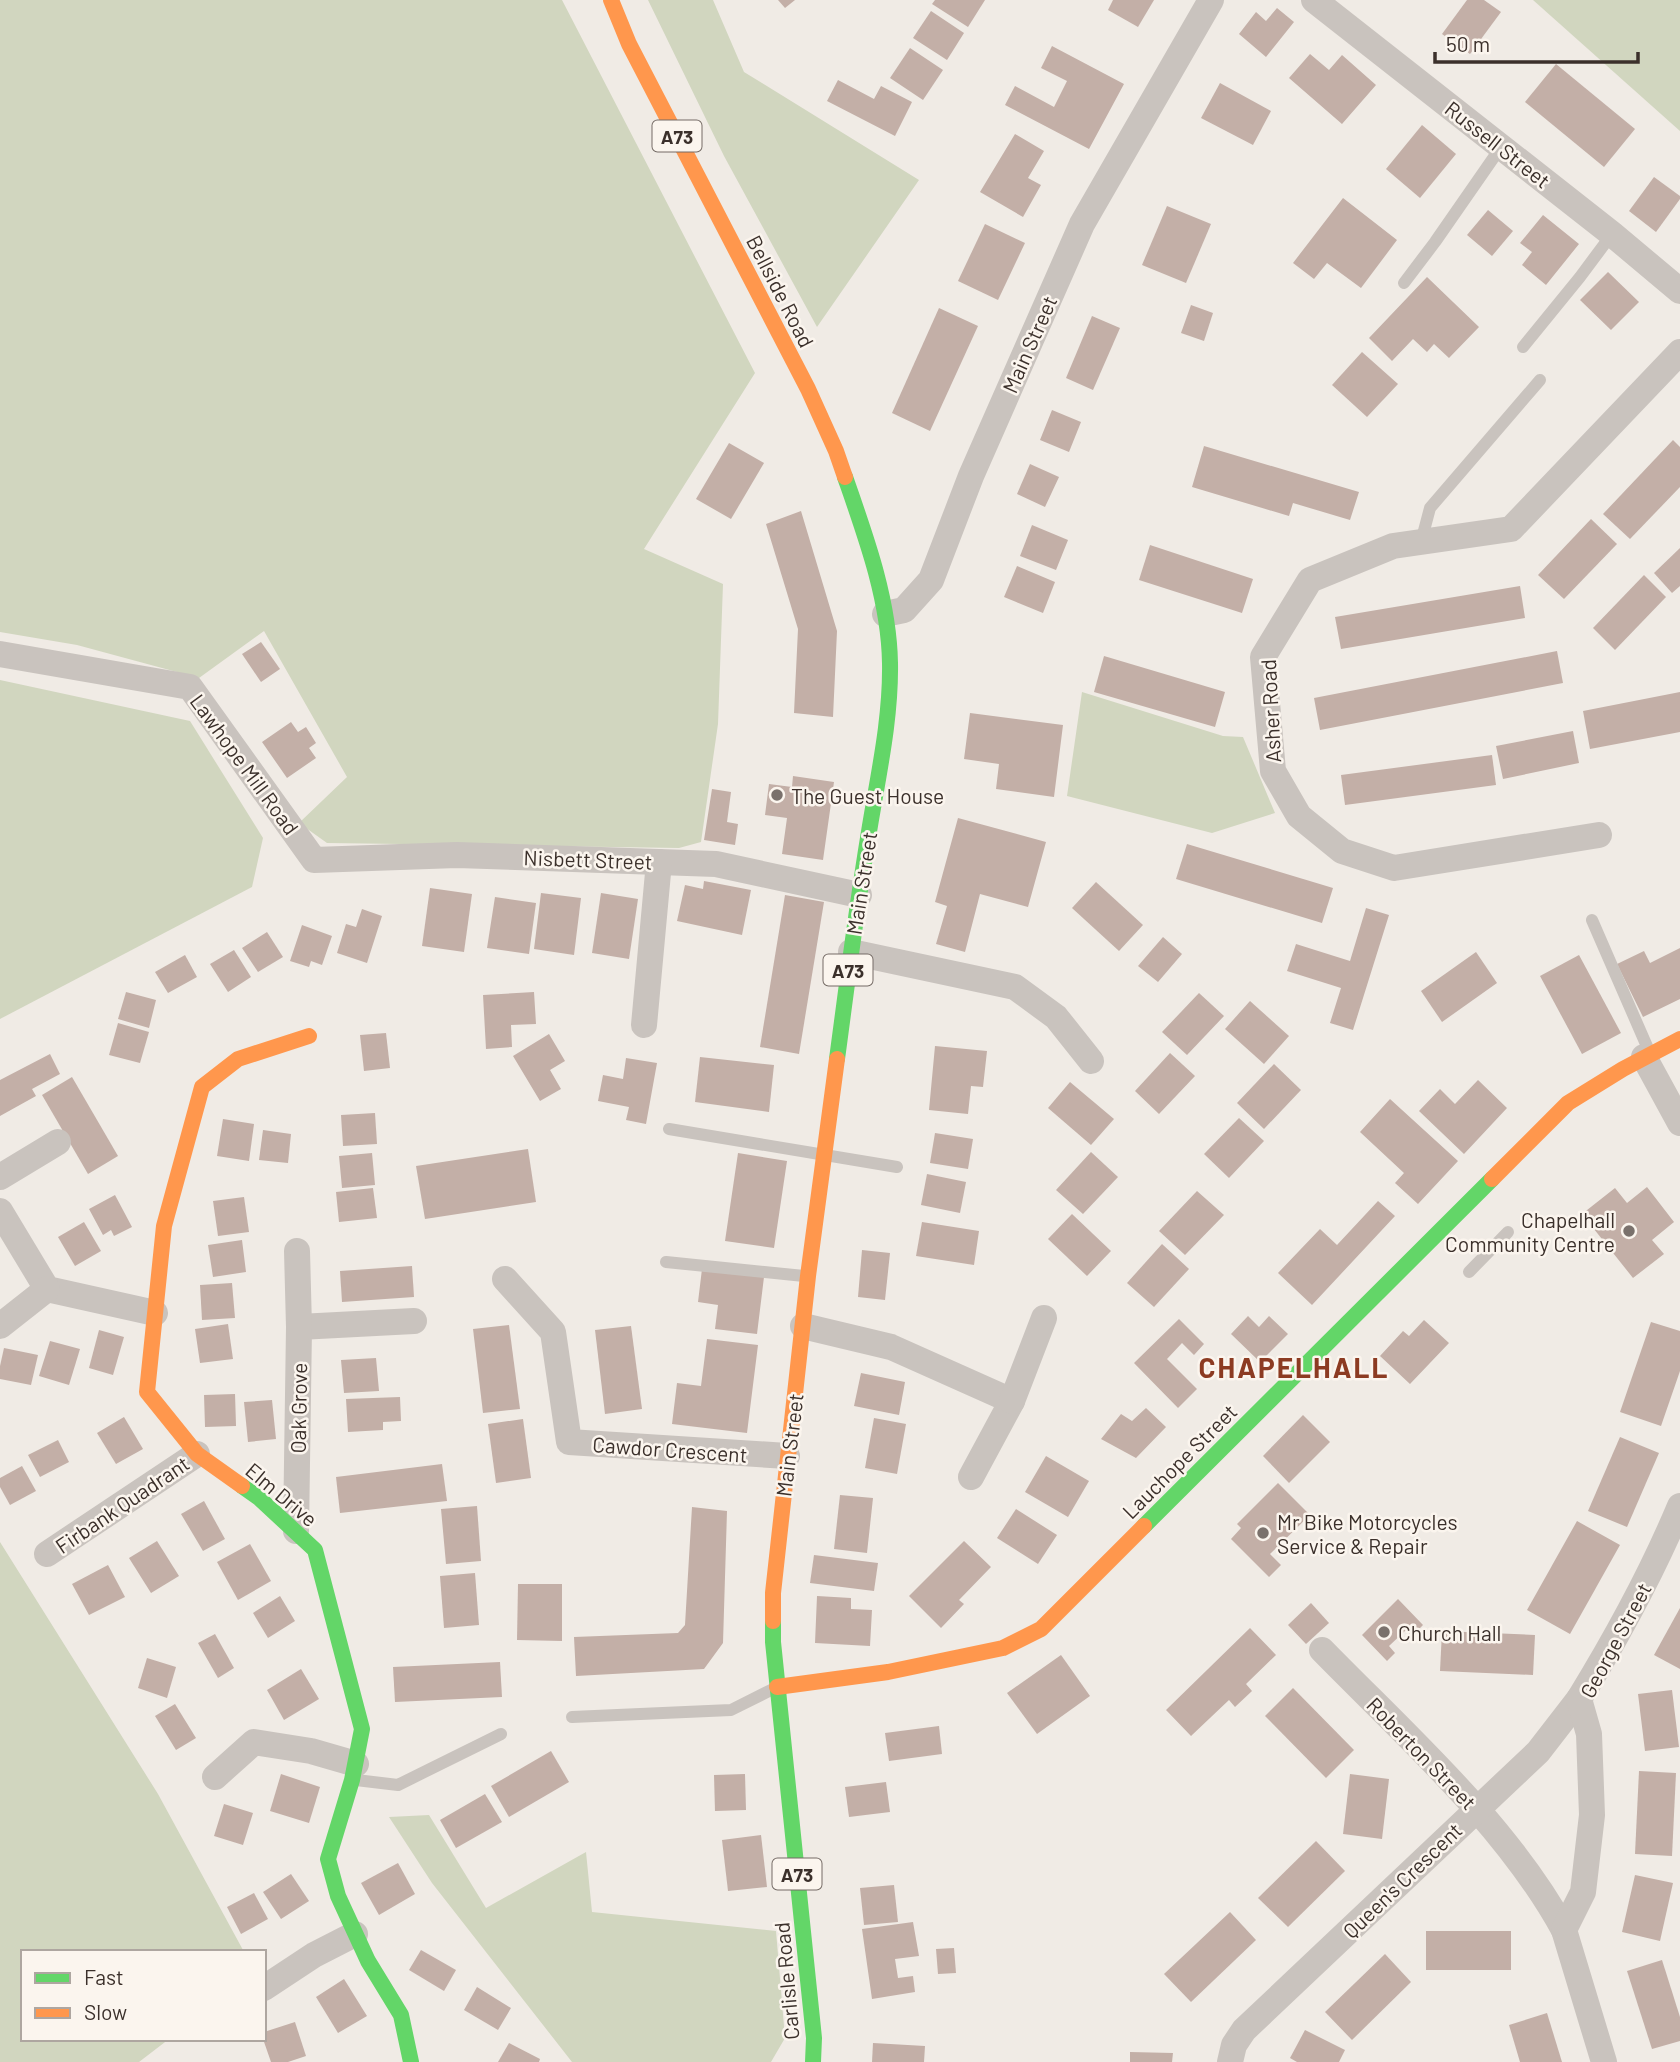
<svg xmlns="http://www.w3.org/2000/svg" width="1680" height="2062" font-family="Barlow,sans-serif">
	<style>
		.green { fill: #d1d6bf }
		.building { fill: #c3afa7 }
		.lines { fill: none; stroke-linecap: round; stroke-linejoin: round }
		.lane { stroke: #c9c3be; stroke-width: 12 }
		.street { stroke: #c9c3be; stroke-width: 26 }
		.fast { stroke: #63d668; stroke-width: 16 }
		.slow { stroke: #ff974d; stroke-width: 16 }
		.poi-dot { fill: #7a716c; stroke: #fbf5ee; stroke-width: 2.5 }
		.labels { text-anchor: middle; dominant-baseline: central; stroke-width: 5; stroke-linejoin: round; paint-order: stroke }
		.shield { fill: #fbf5ee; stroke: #756b66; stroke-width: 2 }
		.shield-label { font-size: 19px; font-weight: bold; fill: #3b302b }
		.street-label { font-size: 21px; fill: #3b302b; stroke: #fbf5ee }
		.poi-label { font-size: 21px; fill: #3b302b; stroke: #fbf5ee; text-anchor: start }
		.district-label { font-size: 28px; font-weight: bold; letter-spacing: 2px; fill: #8c3b22; stroke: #fbf5ee }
	</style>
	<rect width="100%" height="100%" fill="#f0ebe5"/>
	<g class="green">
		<polygon points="0,0 562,0 755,373 644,549 723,584 718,724 701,842 679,848 327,843 299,823 347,777 264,631 199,678 77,645 0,632"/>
		<polygon points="648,0 713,0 744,72 919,180 817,327 724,156"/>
		<polygon points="1533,0 1680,0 1680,131"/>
		<polygon points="0,680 190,721 263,838 252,887 0,1019"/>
		<polygon points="1082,692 1223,736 1243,737 1275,813 1212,833 1067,796"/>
		<polygon points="0,1542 158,1794 243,1950 241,1952 23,1952 23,2039 169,2039 139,2062 0,2062"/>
		<polygon points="429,1815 486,1908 586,1852 592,1912 776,1931 785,2038 771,2062 572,2062 432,1883 389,1817"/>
	</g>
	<g class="building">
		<polygon points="778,0 795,0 785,8"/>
		<polygon points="935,0 985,0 968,27 932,4"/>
		<polygon points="1113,0 1154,0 1138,27 1108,10"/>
		<polygon points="1467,0 1484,0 1501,12 1470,54 1442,34"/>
		<polygon points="1277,8 1294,22 1266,57 1239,34 1256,12 1266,21"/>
		<polygon points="931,11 964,33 947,60 913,38"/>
		<polygon points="1052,46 1124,84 1089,149 1005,105 1015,86 1054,107 1067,81 1041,68"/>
		<polygon points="910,48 943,70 923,100 890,78"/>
		<polygon points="1310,54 1329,70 1342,55 1376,85 1342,124 1289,78"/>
		<polygon points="1556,64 1635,129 1604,167 1525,102"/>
		<polygon points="838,80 874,99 881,86 912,102 895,136 827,101"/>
		<polygon points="1220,83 1271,111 1253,145 1201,118"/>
		<polygon points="1422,125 1456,154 1420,198 1386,169"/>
		<polygon points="1015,134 1044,151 1028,178 1041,185 1023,217 980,192"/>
		<polygon points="1654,177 1680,196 1680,199 1656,232 1629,211"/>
		<polygon points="1343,198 1397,240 1361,288 1327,263 1314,279 1293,263"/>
		<polygon points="1167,206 1211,224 1186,283 1142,265"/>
		<polygon points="1488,210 1513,231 1492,256 1467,235"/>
		<polygon points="1543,215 1579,244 1546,285 1522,265 1532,252 1520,243"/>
		<polygon points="985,224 1025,243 998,300 958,281"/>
		<polygon points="1608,272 1639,302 1611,330 1580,300"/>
		<polygon points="1427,277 1479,327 1449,358 1434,344 1427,352 1413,339 1392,361 1369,338"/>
		<polygon points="1191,305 1213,313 1204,341 1181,333"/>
		<polygon points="939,308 978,326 930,431 892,413"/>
		<polygon points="1092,316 1120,328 1093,390 1066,378"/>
		<polygon points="1362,352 1398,384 1367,417 1332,385"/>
		<polygon points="1052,410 1081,422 1069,452 1040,440"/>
		<polygon points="1673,440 1680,447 1680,487 1630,539 1603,514"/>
		<polygon points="729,443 764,463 731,519 696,499"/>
		<polygon points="1204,446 1359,492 1350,520 1293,503 1289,516 1192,487"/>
		<polygon points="1030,464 1059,477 1045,507 1017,494"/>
		<polygon points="801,511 837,631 833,717 794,713 798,629 766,524"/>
		<polygon points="1591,519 1617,544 1564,599 1538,575"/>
		<polygon points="1032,525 1068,540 1056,570 1020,556"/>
		<polygon points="1150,545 1253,579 1242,613 1139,580"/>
		<polygon points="1680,548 1680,586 1672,593 1654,573"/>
		<polygon points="1017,566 1055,582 1043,613 1004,597"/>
		<polygon points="1644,575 1666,597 1615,650 1593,628"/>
		<polygon points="1520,586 1525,618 1341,649 1335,617"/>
		<polygon points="261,642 280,669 261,682 242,654"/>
		<polygon points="1557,651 1563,683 1320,730 1314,698"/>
		<polygon points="1104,656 1225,692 1215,727 1094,692"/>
		<polygon points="1680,692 1680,732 1590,749 1583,711"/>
		<polygon points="970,713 1063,725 1054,797 996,789 999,764 964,759"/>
		<polygon points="291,722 298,732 306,727 316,743 309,748 316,758 287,778 262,742"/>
		<polygon points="1573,731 1579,763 1503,779 1496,746"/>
		<polygon points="1492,755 1496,785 1345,805 1341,775"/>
		<polygon points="793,776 834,782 823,860 782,854 787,818 765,815 769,784 792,787"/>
		<polygon points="712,789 731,792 727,822 738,824 735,845 704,840"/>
		<polygon points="958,818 1046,842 1028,907 980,894 965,952 936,944 947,906 935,902"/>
		<polygon points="1187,844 1333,888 1322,923 1176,879"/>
		<polygon points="704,881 751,890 742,935 677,921 685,885 703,889"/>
		<polygon points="1096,882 1143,925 1119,951 1072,908"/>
		<polygon points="430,888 472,894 464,952 422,946"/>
		<polygon points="541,893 581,898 574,955 534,949"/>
		<polygon points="601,893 638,899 629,959 592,953"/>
		<polygon points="785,895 824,902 799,1054 760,1047"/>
		<polygon points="495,897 536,903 529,954 487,948"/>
		<polygon points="1366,908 1389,915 1353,1030 1330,1023 1341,988 1287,971 1296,944 1350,961"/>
		<polygon points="362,909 382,916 367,963 337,953 346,924 356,927"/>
		<polygon points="302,925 332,936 322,965 311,961 309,967 290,961"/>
		<polygon points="267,932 283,957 258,972 242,948"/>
		<polygon points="1163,937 1182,954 1158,982 1138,966"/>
		<polygon points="1680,948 1680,999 1643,1017 1617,964 1644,951 1650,963"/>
		<polygon points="234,950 251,977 228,992 210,964"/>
		<polygon points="1476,952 1497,983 1442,1022 1421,991"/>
		<polygon points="185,955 197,977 168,993 155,972"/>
		<polygon points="1579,955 1621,1033 1582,1054 1540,976"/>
		<polygon points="126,992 156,1000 149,1028 118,1019"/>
		<polygon points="534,992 536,1024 511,1025 512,1047 486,1049 483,995"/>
		<polygon points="1199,993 1224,1016 1187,1055 1162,1032"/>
		<polygon points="1250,1001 1289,1036 1264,1064 1225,1029"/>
		<polygon points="118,1023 149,1032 140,1063 109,1055"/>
		<polygon points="386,1033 390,1068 364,1071 360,1035"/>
		<polygon points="549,1034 565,1061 550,1070 561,1089 540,1101 513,1056"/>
		<polygon points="935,1046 987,1051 983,1087 971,1086 968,1114 929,1110"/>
		<polygon points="1170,1053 1195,1076 1159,1114 1135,1091"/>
		<polygon points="50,1054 60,1074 32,1089 36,1096 0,1116 0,1080"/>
		<polygon points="700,1057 774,1065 769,1112 695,1102"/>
		<polygon points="626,1058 657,1063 646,1124 626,1120 629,1107 598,1101 603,1075 623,1079"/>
		<polygon points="1274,1064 1301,1090 1264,1129 1237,1103"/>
		<polygon points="72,1077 118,1156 88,1174 42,1095"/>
		<polygon points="1478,1080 1507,1108 1464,1154 1419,1111 1440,1089 1455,1104"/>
		<polygon points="1070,1082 1114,1119 1091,1145 1048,1108"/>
		<polygon points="1390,1099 1458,1161 1418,1204 1395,1183 1404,1173 1360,1132"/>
		<polygon points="375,1113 377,1144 343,1146 341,1115"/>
		<polygon points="1239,1118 1264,1141 1229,1178 1204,1154"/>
		<polygon points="223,1119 254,1124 249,1161 217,1156"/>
		<polygon points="263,1130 291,1134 288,1163 259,1160"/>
		<polygon points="935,1133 973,1139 968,1169 930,1163"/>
		<polygon points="528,1149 536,1202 425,1219 416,1166"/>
		<polygon points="1091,1152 1118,1177 1083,1214 1056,1190"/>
		<polygon points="372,1153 375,1185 342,1188 339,1156"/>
		<polygon points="738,1153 787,1161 774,1248 725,1241"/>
		<polygon points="927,1174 966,1182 960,1213 921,1205"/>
		<polygon points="1647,1187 1674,1222 1652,1240 1664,1254 1633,1278 1582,1214 1615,1188 1627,1203"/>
		<polygon points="373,1188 377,1218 339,1222 336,1192"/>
		<polygon points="1197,1191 1224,1215 1185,1255 1159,1231"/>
		<polygon points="115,1195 132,1227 114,1236 111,1230 103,1235 89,1209"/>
		<polygon points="244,1197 249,1232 218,1236 213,1201"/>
		<polygon points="1378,1201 1395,1216 1312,1305 1278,1273 1320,1229 1337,1245"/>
		<polygon points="1072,1214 1111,1251 1087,1276 1048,1239"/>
		<polygon points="84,1222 101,1251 75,1266 58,1237"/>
		<polygon points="922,1222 979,1231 974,1265 916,1256"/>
		<polygon points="242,1240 246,1272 213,1277 208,1245"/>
		<polygon points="1162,1244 1189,1269 1154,1307 1127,1283"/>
		<polygon points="862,1250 890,1253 885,1300 858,1297"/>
		<polygon points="412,1266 414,1297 342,1302 340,1271"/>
		<polygon points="702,1269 764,1277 757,1334 715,1329 718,1305 698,1302"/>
		<polygon points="232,1283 235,1318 202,1320 200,1285"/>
		<polygon points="1248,1316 1259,1327 1269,1316 1288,1334 1260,1362 1231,1334"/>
		<polygon points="1179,1319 1204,1344 1194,1355 1182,1343 1167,1359 1197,1389 1178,1408 1134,1363"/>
		<polygon points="1424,1320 1449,1343 1410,1384 1380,1356 1403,1331 1409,1336"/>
		<polygon points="1651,1322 1680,1331 1680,1371 1661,1426 1620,1412"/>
		<polygon points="228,1324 233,1359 200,1363 195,1329"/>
		<polygon points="509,1325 520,1409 483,1413 473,1329"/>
		<polygon points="631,1326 642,1409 605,1414 595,1330"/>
		<polygon points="99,1330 124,1337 113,1375 89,1368"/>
		<polygon points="707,1339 758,1345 747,1433 672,1424 677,1383 701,1386"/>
		<polygon points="50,1341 80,1349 69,1385 39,1376"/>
		<polygon points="4,1348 38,1355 31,1385 0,1379 0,1366"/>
		<polygon points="376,1358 379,1391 344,1393 341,1360"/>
		<polygon points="861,1373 905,1382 899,1415 854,1406"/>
		<polygon points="235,1394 236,1426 205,1427 204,1395"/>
		<polygon points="400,1397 401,1421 383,1422 383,1430 348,1432 346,1399"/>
		<polygon points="272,1400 276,1439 248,1442 244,1402"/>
		<polygon points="1146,1408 1166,1427 1136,1458 1101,1439 1121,1414 1132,1421"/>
		<polygon points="1303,1415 1330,1442 1289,1483 1263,1456"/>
		<polygon points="124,1417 143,1449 116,1464 97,1433"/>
		<polygon points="874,1418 906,1424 897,1474 865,1468"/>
		<polygon points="523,1419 531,1478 496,1483 488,1424"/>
		<polygon points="1620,1437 1659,1453 1627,1527 1588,1511"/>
		<polygon points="58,1440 69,1462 40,1477 28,1455"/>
		<polygon points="1046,1456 1089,1481 1068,1517 1025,1492"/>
		<polygon points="442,1464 447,1501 340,1513 336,1477"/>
		<polygon points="22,1466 36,1491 10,1505 0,1487 0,1478"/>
		<polygon points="1278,1483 1310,1515 1270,1554 1281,1565 1269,1577 1231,1539 1241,1528 1237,1524"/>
		<polygon points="840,1495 873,1498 867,1553 834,1549"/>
		<polygon points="204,1501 225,1539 203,1551 181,1514"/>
		<polygon points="477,1506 481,1561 446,1564 441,1509"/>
		<polygon points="692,1507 727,1511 723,1643 704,1669 576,1676 574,1637 678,1633 685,1625"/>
		<polygon points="1016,1509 1057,1535 1038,1564 997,1538"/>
		<polygon points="1577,1521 1620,1545 1570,1634 1527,1610"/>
		<polygon points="157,1541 179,1576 151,1593 129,1558"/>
		<polygon points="964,1541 991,1567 959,1600 964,1604 941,1628 909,1596"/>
		<polygon points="250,1544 271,1581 238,1600 217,1562"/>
		<polygon points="814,1555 878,1563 874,1591 810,1583"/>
		<polygon points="108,1565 125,1597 89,1615 72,1584"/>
		<polygon points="475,1573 479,1625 444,1628 440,1576"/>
		<polygon points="518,1584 562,1584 562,1641 517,1640"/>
		<polygon points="280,1596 295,1621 268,1638 253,1613"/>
		<polygon points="817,1596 851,1598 851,1609 872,1610 870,1646 815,1643"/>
		<polygon points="1398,1599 1423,1625 1412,1636 1406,1630 1389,1646 1395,1653 1387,1661 1362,1635"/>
		<polygon points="1311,1603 1329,1623 1306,1644 1288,1625"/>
		<polygon points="1680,1608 1680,1669 1654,1655"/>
		<polygon points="1250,1628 1276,1655 1246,1684 1252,1691 1235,1707 1229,1700 1191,1736 1166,1710"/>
		<polygon points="1442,1631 1535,1635 1533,1675 1440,1671"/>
		<polygon points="215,1634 234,1668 218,1678 198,1643"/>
		<polygon points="1061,1655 1090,1696 1037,1734 1007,1693"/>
		<polygon points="147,1658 176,1667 167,1698 138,1688"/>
		<polygon points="500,1662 502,1697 395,1702 393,1667"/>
		<polygon points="301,1669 319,1699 284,1720 267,1690"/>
		<polygon points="1293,1688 1354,1750 1326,1778 1265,1716"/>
		<polygon points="1672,1690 1679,1747 1645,1751 1638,1694"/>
		<polygon points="175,1704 196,1738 176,1750 155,1716"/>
		<polygon points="939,1726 942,1754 889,1761 885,1733"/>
		<polygon points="551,1751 569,1782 509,1817 491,1786"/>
		<polygon points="1639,1771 1676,1773 1672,1856 1635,1854"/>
		<polygon points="281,1774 320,1787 309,1823 270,1811"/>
		<polygon points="745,1774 746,1810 715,1811 714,1775"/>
		<polygon points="1350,1774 1389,1779 1382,1839 1343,1834"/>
		<polygon points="886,1782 890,1812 849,1817 845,1787"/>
		<polygon points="485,1794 502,1822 456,1848 440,1820"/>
		<polygon points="224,1804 253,1813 243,1845 214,1836"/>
		<polygon points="761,1835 767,1887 728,1891 722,1840"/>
		<polygon points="1316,1841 1345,1871 1288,1927 1258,1898"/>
		<polygon points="398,1863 415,1894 379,1915 361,1883"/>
		<polygon points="291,1874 309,1901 281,1919 263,1892"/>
		<polygon points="1635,1875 1673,1883 1660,1941 1622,1932"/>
		<polygon points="894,1885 898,1922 864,1925 860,1888"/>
		<polygon points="254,1893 268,1919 241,1934 227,1907"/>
		<polygon points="1230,1912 1256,1940 1191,2002 1164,1974"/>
		<polygon points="913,1922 919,1956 895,1959 898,1978 913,1976 915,1992 872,1999 862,1929"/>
		<rect x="1426" y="1931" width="85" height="39"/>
		<polygon points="954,1948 956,1973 938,1974 936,1949"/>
		<polygon points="421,1950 456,1970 444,1991 409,1970"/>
		<polygon points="1385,1954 1411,1982 1352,2040 1325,2012"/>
		<polygon points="1662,1960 1680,2017 1680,2041 1652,2049 1627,1971"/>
		<polygon points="344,1979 367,2016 338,2033 316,1997"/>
		<polygon points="477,1987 511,2008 498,2030 464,2010"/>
		<polygon points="1547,2013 1562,2062 1520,2062 1509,2025"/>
		<polygon points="295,2022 306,2056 288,2062 271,2062 263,2039 264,2032"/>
		<polygon points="1305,2030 1345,2050 1339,2062 1297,2062 1290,2058"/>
		<polygon points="509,2043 540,2059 539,2062 498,2062"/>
		<polygon points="873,2043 925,2046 924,2062 872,2062"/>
		<polygon points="1130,2052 1173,2053 1172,2062 1130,2062"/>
	</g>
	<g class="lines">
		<g class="lane">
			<polyline points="1404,283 1435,242 1501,147"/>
			<polyline points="1523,347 1580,277 1612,234"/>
			<polyline points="1421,542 1430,508 1540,380"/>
			<polyline points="1592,920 1649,1051"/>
			<polyline points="669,1129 897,1167"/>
			<polyline points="666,1262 804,1276"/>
			<polyline points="1469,1272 1508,1232"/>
			<polyline points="572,1717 731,1710 773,1689"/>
			<polyline points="356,1780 398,1785 501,1734"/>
		</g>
		<g class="street">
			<polyline points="1314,0 1612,234 1680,291"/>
			<polyline points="885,614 904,610 931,580 971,476 1082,224 1211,0"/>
			<polyline points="0,654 190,687 314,860 457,855 716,864 859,895"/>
			<polyline points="1599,835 1394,868 1342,851 1299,816 1273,771 1263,657 1310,580 1393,546 1511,529 1680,352"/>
			<polyline points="851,952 1015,987 1056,1017 1091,1061"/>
			<polyline points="644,1025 659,862"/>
			<polyline points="1644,1057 1680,1123"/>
			<polyline points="0,1177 58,1142"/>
			<polyline points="0,1211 47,1289 155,1313"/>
			<polyline points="505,1279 553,1332 569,1442 787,1456"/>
			<polyline points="0,1326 47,1289"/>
			<polyline points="803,1326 891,1347 1012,1401 971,1477"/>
			<polyline points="299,1327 414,1321"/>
			<polyline points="1012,1401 1044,1318"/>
			<polyline points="296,1531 299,1327 297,1251"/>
			<polyline points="47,1554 197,1454"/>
			<path d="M 1322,1650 C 1406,1736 1506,1824 1564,1930"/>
			<polyline points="215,1777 254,1742 311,1751 356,1764"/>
			<polyline points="264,1988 314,1955 355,1934"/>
			<polyline points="1230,2062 1234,2045 1244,2030 1538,1752 1579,1699"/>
			<path d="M 1604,2062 L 1564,1930 L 1583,1892 L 1592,1815 L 1589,1734 L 1579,1699 C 1617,1637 1652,1573 1680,1506"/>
		</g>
		<g class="fast">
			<path d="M 837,1059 C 847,985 856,911 868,838 C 877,780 891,722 890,663 C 889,600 866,537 845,477"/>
			<polyline points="242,1486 259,1498 315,1550 362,1729 352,1780 328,1859 338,1896 368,1961 401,2015 411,2062"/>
			<polyline points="1144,1526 1492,1179"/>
			<polyline points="773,1621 773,1642 814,2038 813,2062"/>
		</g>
		<g class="slow">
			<polyline points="611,0 629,44 808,389 836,451 845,477"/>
			<polyline points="1492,1179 1568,1103 1623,1069 1680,1039"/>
			<polyline points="242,1486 197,1454 147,1392 164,1226 202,1087 238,1059 309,1036"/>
			<polyline points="773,1621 773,1593 808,1276 837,1059"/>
			<polyline points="777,1687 888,1672 1003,1648 1041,1629 1144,1526"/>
		</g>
	</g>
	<g class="poi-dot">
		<circle cx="777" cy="795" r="7"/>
		<circle cx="1629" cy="1231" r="7"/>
		<circle cx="1263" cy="1533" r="7"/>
		<circle cx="1384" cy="1632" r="7"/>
	</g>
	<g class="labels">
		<g class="shield">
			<rect x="652.5" y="120.5" width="49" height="31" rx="5"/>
			<rect x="823.5" y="954.5" width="49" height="31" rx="5"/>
			<rect x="772.5" y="1858.5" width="49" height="31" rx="5"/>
		</g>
		<g class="shield-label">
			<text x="677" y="136">A73</text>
			<text x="848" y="970">A73</text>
			<text x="797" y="1874">A73</text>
		</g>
		<g class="street-label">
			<text transform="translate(1498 144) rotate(38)">Russell Street</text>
			<text transform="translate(781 291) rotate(63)">Bellside Road</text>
			<text transform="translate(1029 344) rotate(-66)">Main Street</text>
			<text transform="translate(1270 711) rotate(-93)">Asher Road</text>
			<text transform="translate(245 764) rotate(54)">Lawhope Mill Road</text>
			<text transform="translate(588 859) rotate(2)">Nisbett Street</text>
			<text transform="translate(861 883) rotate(-81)">Main Street</text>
			<text transform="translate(298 1408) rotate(-89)">Oak Grove</text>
			<text transform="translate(789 1445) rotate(-83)">Main Street</text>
			<text transform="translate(670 1449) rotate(4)">Cawdor Crescent</text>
			<text transform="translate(1179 1461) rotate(-45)">Lauchope Street</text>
			<text transform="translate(282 1494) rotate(40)">Elm Drive</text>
			<text transform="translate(122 1504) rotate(-34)">Firbank Quadrant</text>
			<text transform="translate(1615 1640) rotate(-62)">George Street</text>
			<text transform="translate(1422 1753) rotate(46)">Roberton Street</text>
			<text transform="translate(1402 1880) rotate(-44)">Queen's Crescent</text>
			<text transform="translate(786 1981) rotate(-95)">Carlisle Road</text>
		</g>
		<g class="poi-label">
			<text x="791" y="795">The Guest House</text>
			<text x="1615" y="1219" text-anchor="end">Chapelhall<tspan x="1615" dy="24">Community Centre</tspan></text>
			<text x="1277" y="1521">Mr Bike Motorcycles<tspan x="1277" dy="24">Service &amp; Repair</tspan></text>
			<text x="1398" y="1632">Church Hall</text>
		</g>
		<g class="district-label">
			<text x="1294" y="1367">CHAPELHALL</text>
		</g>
	</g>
	<rect x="21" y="1950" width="245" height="91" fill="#fbf5ee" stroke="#aea6a0" stroke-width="2"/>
	<rect x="35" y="1973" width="35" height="10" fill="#63d668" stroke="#aea6a0" stroke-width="2"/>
	<text x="84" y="1985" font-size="21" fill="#3b302b">Fast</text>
	<rect x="35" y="2008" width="35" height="10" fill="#ff974d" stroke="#aea6a0" stroke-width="2"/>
	<text x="84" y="2020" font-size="21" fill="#3b302b">Slow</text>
	<path d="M1435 52v10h203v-10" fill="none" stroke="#3b302b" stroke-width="3.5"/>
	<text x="1446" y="52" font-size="21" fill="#3b302b" stroke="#fbf5ee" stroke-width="5" paint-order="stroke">50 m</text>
</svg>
